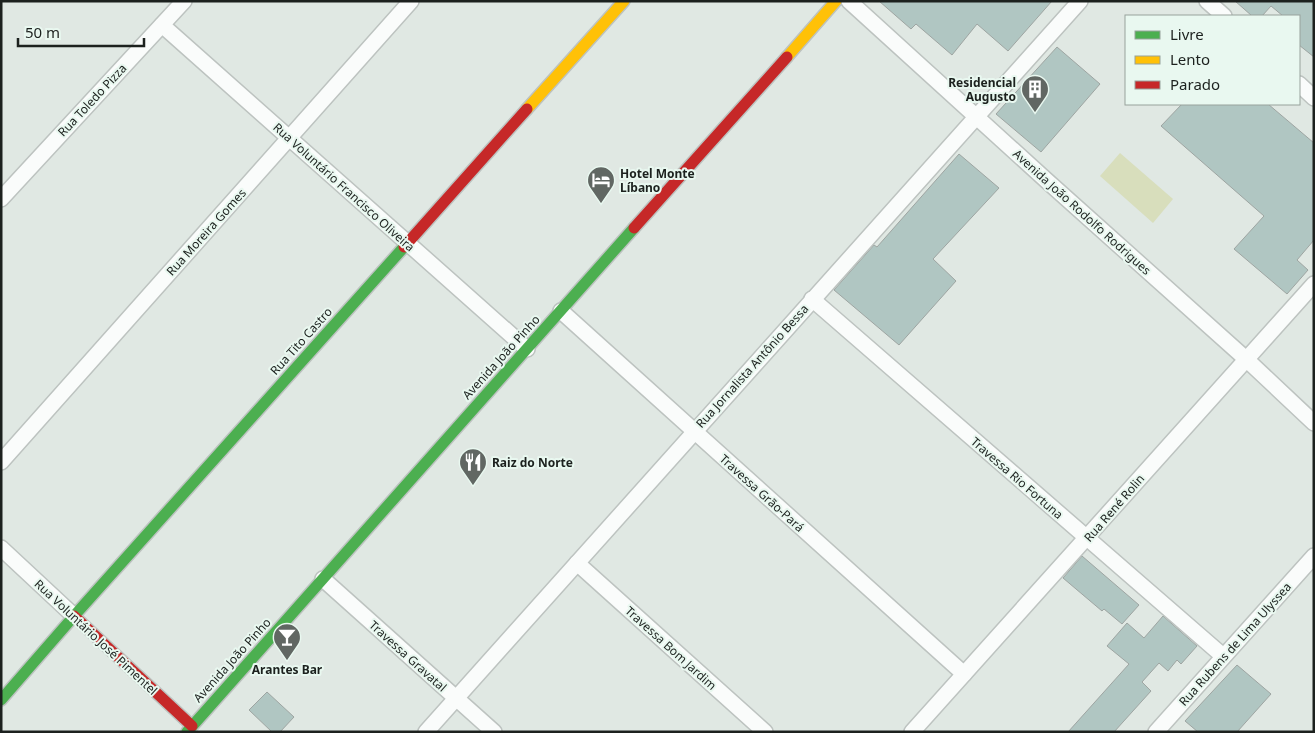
<svg xmlns="http://www.w3.org/2000/svg" width="1315" height="733" font-family="'Noto Sans',sans-serif">
	<style>
		.green { fill: #d8debc }
		.building { fill: #b0c6c2; stroke: #9ea5a2 }
		.lines { fill: none; stroke-linecap: round; stroke-linejoin: round }
		.street-casing { stroke: #bdc3c0; stroke-width: 18 }
		.fast-casing { stroke: #bdc3c0; stroke-width: 14 }
		.slow-casing { stroke: #bdc3c0; stroke-width: 14 }
		.jam-casing { stroke: #bdc3c0; stroke-width: 14 }
		.street { stroke: #fafcfb; stroke-width: 15 }
		.fast { stroke: #4caf50; stroke-width: 11 }
		.slow { stroke: #ffc107; stroke-width: 11 }
		.jam { stroke: #c62828; stroke-width: 11 }
		.labels { text-anchor: middle; dominant-baseline: central; stroke-width: 4; stroke-linejoin: round; paint-order: stroke }
		.poi-label { font-size: 12px; font-weight: bold; fill: #1c211e; stroke: #e9f8f0; text-anchor: start }
		.street-label { font-size: 12px; fill: #1c211e; stroke: #e9f8f0 }
	</style>
	<rect width="100%" height="100%" fill="#e0e8e3"/>
	<polygon class="green" points="1120,153 1173,199 1153,223 1100,176"/>
	<g class="building">
		<polygon points="879,1 1052,1 1008,51 977,24 952,55 916,24 911,29"/>
		<polygon points="1235,1 1314,1 1314,57 1299,45 1299,16 1283,16 1271,6 1262,16 1252,16"/>
		<polygon points="1057,47 1100,84 1041,152 996,114"/>
		<polygon points="1182,104 1268,104 1314,143 1314,240 1297,260 1308,270 1287,294 1234,249 1264,216 1161,126"/>
		<polygon points="959,154 999,188 933,259 956,281 899,345 834,290 874,245 877,247"/>
		<polygon points="1082,556 1139,605 1122,624 1104,609 1102,611 1063,578"/>
		<polygon points="1163,616 1197,646 1181,664 1177,660 1168,671 1159,663 1142,682 1151,691 1114,732 1068,732 1129,664 1107,646 1127,623 1144,638"/>
		<polygon points="1237,665 1271,694 1237,732 1198,732 1185,721"/>
		<polygon points="267,692 294,717 280,732 272,732 249,710"/>
	</g>
	<g class="lines">
		<g class="street-casing">
			<g id="street">
				<polyline points="849,1 1046,180 1246,359 1314,423"/>
				<polyline points="1207,1 1224,16"/>
				<polyline points="162,25 527,349"/>
				<polyline points="1299,84 1314,98"/>
				<polyline points="1,199 184,1"/>
				<polyline points="812,299 1223,656"/>
				<polyline points="561,311 964,674"/>
				<polyline points="1,462 411,1"/>
				<polyline points="1,548 74,616"/>
				<polyline points="577,563 765,732"/>
				<polyline points="323,579 494,732"/>
				<polyline points="426,732 1080,1"/>
				<polyline points="912,732 1314,284"/>
				<polyline points="1156,732 1314,556"/>
			</g>
		</g>
		<g class="fast-casing">
			<g id="fast">
				<polyline points="1,700 74,616 404,247"/>
				<polyline points="187,732 634,228"/>
			</g>
		</g>
		<g class="slow-casing">
			<g id="slow">
				<polyline points="787,57 836,1"/>
				<polyline points="527,109 624,1"/>
			</g>
		</g>
		<g class="jam-casing">
			<g id="jam">
				<polyline points="634,228 787,57"/>
				<polyline points="404,247 527,109"/>
				<polyline points="74,616 192,726"/>
			</g>
		</g>
		<use href="#street" class="street"/>
		<use href="#fast" class="fast"/>
		<use href="#slow" class="slow"/>
		<use href="#jam" class="jam"/>
	</g>
	<defs>
		<g id="building-pin" transform="scale(1.4375)"><path d="M0 17L-7.5 6A9.5 9.5 0 1 1 7.5 6Z" fill="#616763" stroke="#e9f8f0"/><path d="M-4-6H4V6H1V3H-1V6H-4ZM-2.5-4.3h1.7v1.8h-1.7ZM.8-4.3h1.7v1.8H.8ZM-2.5-1h1.7V.8h-1.7ZM.8-1h1.7V.8H.8Z" fill="#fff"/></g>
		<g id="hotel-pin" transform="scale(1.4375)"><path d="M0 17L-7.5 6A9.5 9.5 0 1 1 7.5 6Z" fill="#616763" stroke="#e9f8f0"/><path d="M-6-4.5h1.5V1H6V5H4.5V3h-9V5H-6ZM-4 0a1.8 1.8 0 1 1 3.6 0ZM.5 0V-2.5h3Q6-2.5 6 0Z" fill="#fff"/></g>
		<g id="restaurant-pin" transform="scale(1.4375)"><path d="M0 17L-7.5 6A9.5 9.5 0 1 1 7.5 6Z" fill="#616763" stroke="#e9f8f0"/><path d="M-5-6h1v4h1v-4h1v4h1v-4h1v5L-1.5 .5V6h-2V.5L-5-1ZM5-6V6H3V1.5H1.5Q1.5-4 5-6Z" fill="#fff"/></g>
		<g id="bar-pin" transform="scale(1.4375)"><path d="M0 17L-7.5 6A9.5 9.5 0 1 1 7.5 6Z" fill="#616763" stroke="#e9f8f0"/><path d="M-6-5H6L.8 .8V4.5H3.5V6h-7V4.5H-.8V.8Z" fill="#fff"/></g>
	</defs>
	<g fill-rule="evenodd">
		<use href="#building-pin" x="1035" y="89"/>
		<use href="#hotel-pin" x="601" y="180"/>
		<use href="#restaurant-pin" x="473" y="462"/>
		<use href="#bar-pin" x="287" y="637"/>
	</g>
	<g class="labels">
		<g class="poi-label">
			<text x="1016" y="82" text-anchor="end">Residencial<tspan x="1016" dy="14">Augusto</tspan></text>
			<text x="620" y="173">Hotel Monte<tspan x="620" dy="14">Líbano</tspan></text>
			<text x="492" y="462">Raiz do Norte</text>
			<text x="287" y="669" text-anchor="middle">Arantes Bar</text>
		</g>
		<g class="street-label">
			<text transform="translate(92 100) rotate(-47)">Rua Toledo Pizza</text>
			<text transform="translate(344 187) rotate(42)">Rua Voluntário Francisco Oliveira</text>
			<text transform="translate(1082 212) rotate(42)">Avenida João Rodolfo Rodrigues</text>
			<text transform="translate(206 232) rotate(-48)">Rua Moreira Gomes</text>
			<text transform="translate(301 341) rotate(-48)">Rua Tito Castro</text>
			<text transform="translate(501 357) rotate(-48)">Avenida João Pinho</text>
			<text transform="translate(752 366) rotate(-48)">Rua Jornalista Antônio Bessa</text>
			<text transform="translate(1017 478) rotate(41)">Travessa Rio Fortuna</text>
			<text transform="translate(762 493) rotate(42)">Travessa Grão-Pará</text>
			<text transform="translate(1114 508) rotate(-49)">Rua René Rolin</text>
			<text transform="translate(96 637) rotate(43)">Rua Voluntário José Pimentel</text>
			<text transform="translate(1235 644) rotate(-48)">Rua Rubens de Lima Ulyssea</text>
			<text transform="translate(671 648) rotate(42)">Travessa Bom Jardim</text>
			<text transform="translate(408 656) rotate(42)">Travessa Gravatal</text>
			<text transform="translate(232 660) rotate(-48)">Avenida João Pinho</text>
		</g>
	</g>
	<rect width="1315" height="733" fill="none" stroke="#1c211e" stroke-width="5"/>
	<rect x="1125" y="15" width="175" height="90" fill="#e9f8f0" stroke="#97a29c"/>
	<rect x="1135" y="31" width="25" height="8" fill="#4caf50" stroke="#97a29c"/>
	<text x="1170" y="40" font-size="15" fill="#1c211e">Livre</text>
	<rect x="1135" y="56" width="25" height="8" fill="#ffc107" stroke="#97a29c"/>
	<text x="1170" y="65" font-size="15" fill="#1c211e">Lento</text>
	<rect x="1135" y="81" width="25" height="8" fill="#c62828" stroke="#97a29c"/>
	<text x="1170" y="90" font-size="15" fill="#1c211e">Parado</text>
	<path d="M18 38v8h126v-8" fill="none" stroke="#1c211e" stroke-width="2.5"/>
	<text x="25" y="38" font-size="15" fill="#1c211e" stroke="#e9f8f0" stroke-width="4" paint-order="stroke">50 m</text>
</svg>
